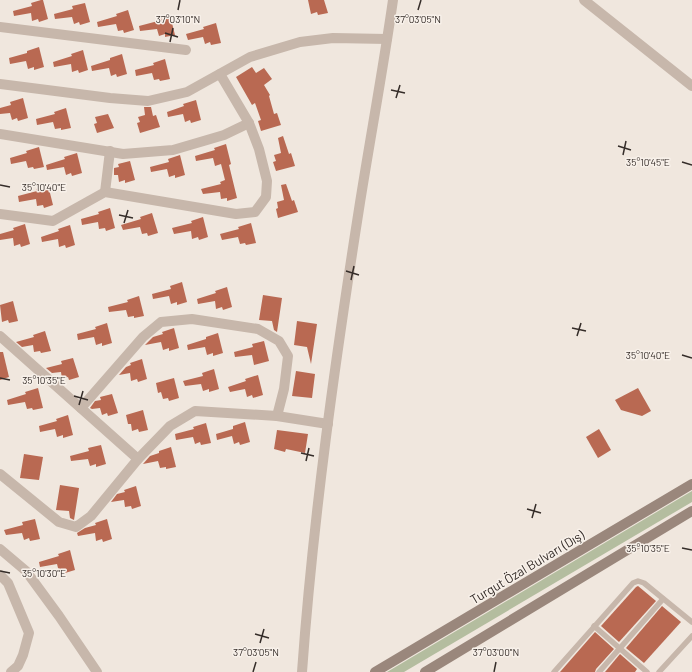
<svg xmlns="http://www.w3.org/2000/svg" width="692" height="672" font-family="Barlow,sans-serif">
	<style>
		.green { fill: #b4bd9f }
		.building { fill: #b96952 }
		.lines { fill: none; stroke-linecap: round; stroke-linejoin: round }
		.service { stroke: #c7b7ab; stroke-width: 5.5 }
		.minor { stroke: #c7b7ab; stroke-width: 10 }
		.tertiary { stroke: #c7b7ab; stroke-width: 10 }
		.secondary { stroke: #9a877c; stroke-width: 10 }
		.ticks { fill: none; stroke: #352d29; stroke-width: 1.5 }
		.labels { text-anchor: middle; dominant-baseline: central; stroke-width: 3; stroke-linejoin: round; paint-order: stroke }
		.street-label { font-size: 13px; fill: #352d29; stroke: #f8f1ea }
		.ticks-label { font-size: 10px; text-anchor: middle; fill: #352d29; stroke: #f8f1ea; stroke-width: 3; stroke-linejoin: round; paint-order: stroke }
	</style>
	<rect width="100%" height="100%" fill="#f0e7de"/>
	<polygon class="green" points="692,491 692,502 404,672 387,672"/>
	<g class="building">
		<polygon points="41,0 43,0 48,19 39,22 38,19 32,21 31,13 14,16 13,11 32,6 31,3"/>
		<polygon points="308,0 324,0 328,13 318,15 317,12 311,14"/>
		<polygon points="85,3 90,22 80,25 79,22 74,24 72,17 55,19 54,14 73,9 72,6"/>
		<polygon points="128,10 134,30 124,33 123,30 118,31 116,24 98,27 97,22 117,16 116,14"/>
		<polygon points="170,15 175,35 165,37 165,34 159,36 157,29 140,31 139,26 158,21 157,19"/>
		<polygon points="216,23 221,43 211,45 210,42 205,44 203,37 188,40 186,34 204,29 203,27"/>
		<polygon points="39,47 44,67 34,70 34,67 28,69 26,61 10,64 9,58 27,53 27,51"/>
		<polygon points="83,50 88,70 79,73 78,70 72,72 71,64 54,67 53,62 72,56 71,54"/>
		<polygon points="122,54 127,74 117,77 116,74 111,76 109,68 92,71 91,66 110,60 110,58"/>
		<polygon points="165,59 170,79 160,81 159,79 154,80 152,73 136,76 135,70 154,65 153,63"/>
		<polygon points="252,67 256,73 264,68 272,79 264,85 270,95 269,96 274,114 277,113 281,125 261,131 258,121 261,120 255,103 252,105 236,77"/>
		<polygon points="23,98 28,118 18,121 17,118 12,120 10,113 0,114 0,108 11,105 10,102"/>
		<polygon points="196,100 201,120 191,123 190,120 185,122 183,114 168,117 167,112 184,106 183,104"/>
		<polygon points="144,107 151,107 153,116 156,115 160,127 140,133 137,123 140,122 138,117 145,115"/>
		<polygon points="66,108 71,128 61,130 61,128 55,129 53,122 37,125 36,119 55,114 54,112"/>
		<polygon points="108,114 114,128 97,133 94,124 97,123 95,117"/>
		<polygon points="283,136 289,154 291,153 295,166 276,171 273,162 276,161 274,155 281,153 278,138"/>
		<polygon points="226,144 231,164 229,165 237,198 227,201 227,198 221,199 220,192 203,194 201,189 221,184 220,182 225,180 221,164 215,166 213,158 196,161 195,156 215,150 214,148"/>
		<polygon points="39,147 44,167 34,169 33,167 28,168 26,161 11,164 10,158 27,153 26,151"/>
		<polygon points="77,153 82,173 72,176 71,173 66,175 64,167 47,170 46,165 65,159 64,157"/>
		<polygon points="180,155 185,175 175,178 175,175 169,177 167,169 151,172 150,167 169,162 168,159"/>
		<polygon points="130,161 135,180 125,183 125,180 119,182 118,175 114,175 114,168 119,167 118,164"/>
		<polygon points="286,184 292,201 294,200 298,212 278,218 276,209 278,208 277,202 284,200 281,185"/>
		<polygon points="48,185 53,205 44,208 43,205 37,206 36,199 19,202 18,196 37,191 36,189"/>
		<polygon points="110,208 115,228 106,231 105,228 99,229 98,222 82,225 81,219 99,214 98,212"/>
		<polygon points="152,213 158,233 148,236 147,233 142,234 140,227 123,230 121,225 141,219 140,217"/>
		<polygon points="203,217 208,237 199,240 198,237 192,239 191,231 174,234 172,228 192,223 191,221"/>
		<polygon points="251,223 256,243 246,245 245,243 240,244 238,237 222,240 220,234 239,229 238,227"/>
		<polygon points="25,224 30,244 21,247 20,244 14,246 13,238 0,240 0,234 14,230 13,228"/>
		<polygon points="70,225 75,245 66,248 65,245 59,247 58,239 42,242 41,237 59,231 58,229"/>
		<polygon points="182,282 187,302 177,305 177,302 171,304 169,296 153,299 152,294 171,289 170,286"/>
		<polygon points="227,287 232,307 223,310 222,307 216,309 215,301 198,304 197,299 216,293 215,291"/>
		<polygon points="263,295 282,298 277,332 274,330 272,321 259,320"/>
		<polygon points="139,296 144,316 134,318 134,316 128,317 126,310 109,312 108,307 128,302 127,300"/>
		<polygon points="13,301 18,321 9,323 8,320 2,322 0,305"/>
		<polygon points="297,321 317,324 311,364 307,347 294,345"/>
		<polygon points="107,323 112,343 102,346 102,343 96,345 94,337 78,340 77,334 96,329 95,327"/>
		<polygon points="174,328 179,348 169,351 169,348 163,350 161,342 145,345 153,337 163,334 162,332"/>
		<polygon points="45,331 51,351 41,353 40,351 34,352 33,345 22,347 16,342 34,337 33,335"/>
		<polygon points="218,333 223,353 213,356 213,353 207,355 205,347 188,350 187,345 206,339 206,337"/>
		<polygon points="264,341 269,361 254,365 252,355 235,357 234,352 253,347 252,344"/>
		<polygon points="0,352 3,352 9,377 0,380"/>
		<polygon points="73,358 79,377 69,380 68,377 62,379 61,372 52,373 46,368 62,364 61,361"/>
		<polygon points="142,359 147,379 138,382 137,379 131,381 130,373 119,375 126,367 131,365 130,363"/>
		<polygon points="214,369 219,389 209,392 209,389 203,391 201,384 185,386 183,381 203,376 202,373"/>
		<polygon points="296,371 315,374 312,398 292,396"/>
		<polygon points="258,375 263,395 253,398 252,395 247,397 245,389 230,392 228,387 246,381 245,379"/>
		<polygon points="174,378 179,398 169,401 168,398 163,399 161,392 158,393 156,383"/>
		<polygon points="38,388 43,408 33,410 32,408 27,409 25,402 8,405 7,400 26,394 25,392"/>
		<polygon points="638,388 651,411 642,416 621,410 615,400"/>
		<polygon points="112,394 118,413 108,416 107,413 102,415 100,408 92,409 90,408 95,401 101,400 100,397"/>
		<polygon points="143,410 148,430 139,432 138,429 132,431 131,424 128,424 126,415"/>
		<polygon points="68,415 73,435 63,438 63,435 57,437 55,429 40,432 39,426 57,421 56,419"/>
		<polygon points="245,422 250,442 240,445 239,442 234,444 232,436 217,440 216,434 233,429 233,426"/>
		<polygon points="206,423 211,443 201,445 200,442 195,444 193,437 176,440 175,434 194,429 193,427"/>
		<polygon points="599,429 611,450 598,458 586,437"/>
		<polygon points="277,430 308,434 305,453 286,449 285,452 274,449"/>
		<polygon points="101,445 106,464 96,467 96,464 90,466 88,459 71,461 70,456 89,451 88,448"/>
		<polygon points="171,447 176,467 166,469 166,467 160,468 158,461 143,464 150,456 159,453 159,451"/>
		<polygon points="24,454 43,457 39,480 20,478"/>
		<polygon points="60,485 79,488 74,520 70,518 69,511 56,510"/>
		<polygon points="136,486 141,506 132,509 131,506 125,507 124,500 111,502 117,494 125,492 124,490"/>
		<polygon points="35,519 40,539 30,541 29,538 24,540 22,533 6,535 4,530 23,525 22,522"/>
		<polygon points="107,519 112,539 103,542 102,539 96,541 95,533 78,536 77,533 85,528 96,525 95,523"/>
		<polygon points="70,550 75,570 65,573 65,570 59,572 57,564 40,567 39,562 59,556 58,554"/>
		<polygon points="638,586 656,601 619,642 601,626 636,587"/>
		<polygon points="662,606 681,622 644,663 626,648"/>
		<polygon points="595,632 614,649 596,669 595,672 560,672"/>
		<polygon points="620,654 637,669 635,672 605,672"/>
	</g>
	<g class="lines">
		<g class="service">
			<polyline points="594,626 647,672"/>
			<polyline points="554,672 633,583 638,581 644,583 692,622"/>
			<polyline points="599,672 663,599"/>
			<polyline points="659,672 692,636"/>
		</g>
		<g class="minor">
			<polyline points="0,27 186,50"/>
			<polyline points="0,84 110,98 148,101 187,92 250,57 300,42 333,38 387,39"/>
			<polyline points="0,134 123,154 173,150 224,135 249,123"/>
			<polyline points="105,192 110,151"/>
			<polyline points="0,214 53,221 105,192 236,214 255,212 266,197 267,181 259,149 249,123 220,74"/>
			<polyline points="0,336 138,459"/>
			<polyline points="81,408 143,337 161,322 192,319 258,329 279,341 288,356 284,389 277,416"/>
			<polyline points="0,474 59,522 76,527 91,516 138,459 170,426 195,411 277,416 328,424"/>
			<polyline points="0,575 8,583 29,633 23,655 18,666 11,672"/>
			<path d="M 302,672 C 313,518 335,362 359,209 C 370,139 383,70 393,0"/>
		</g>
		<g class="tertiary">
			<polyline points="584,0 692,86"/>
			<polyline points="0,549 26,571 59,616 97,672"/>
		</g>
		<g class="secondary">
			<polyline points="375,672 692,484"/>
			<polyline points="425,672 692,511"/>
		</g>
	</g>
	<path class="ticks" d="M 178,10 L 180,0M 418,10 L 421,0M 165,33 L 178,37M 170,42 L 173,28M 391,90 L 405,93M 396,98 L 400,85M 618,146 L 631,150M 623,155 L 626,141M 682,162 L 692,165M 0,185 L 10,187M 119,215 L 133,218M 124,223 L 128,210M 346,271 L 359,275M 351,280 L 354,266M 572,328 L 586,331M 577,336 L 581,323M 682,355 L 692,358M 0,378 L 10,380M 74,396 L 88,400M 79,405 L 83,391M 301,453 L 314,456M 306,461 L 309,448M 527,509 L 541,513M 532,518 L 536,504M 682,548 L 692,550M 0,571 L 10,573M 255,634 L 269,638M 260,643 L 264,629M 253,672 L 256,662M 494,672 L 496,662"/>
	<g class="labels">
		<g class="street-label">
			<text transform="translate(527 567) rotate(-31)">Turgut Özal Bulvarı (Dış)</text>
		</g>
	</g>
	<g class="ticks-label">
		<text x="178" y="23">37°03'10"N</text>
		<text x="418" y="23">37°03'05"N</text>
		<text x="648" y="166">35°10'45"E</text>
		<text x="44" y="191">35°10'40"E</text>
		<text x="648" y="359">35°10'40"E</text>
		<text x="44" y="384">35°10'35"E</text>
		<text x="648" y="552">35°10'35"E</text>
		<text x="44" y="577">35°10'30"E</text>
		<text x="256" y="656">37°03'05"N</text>
		<text x="496" y="656">37°03'00"N</text>
	</g>
</svg>
